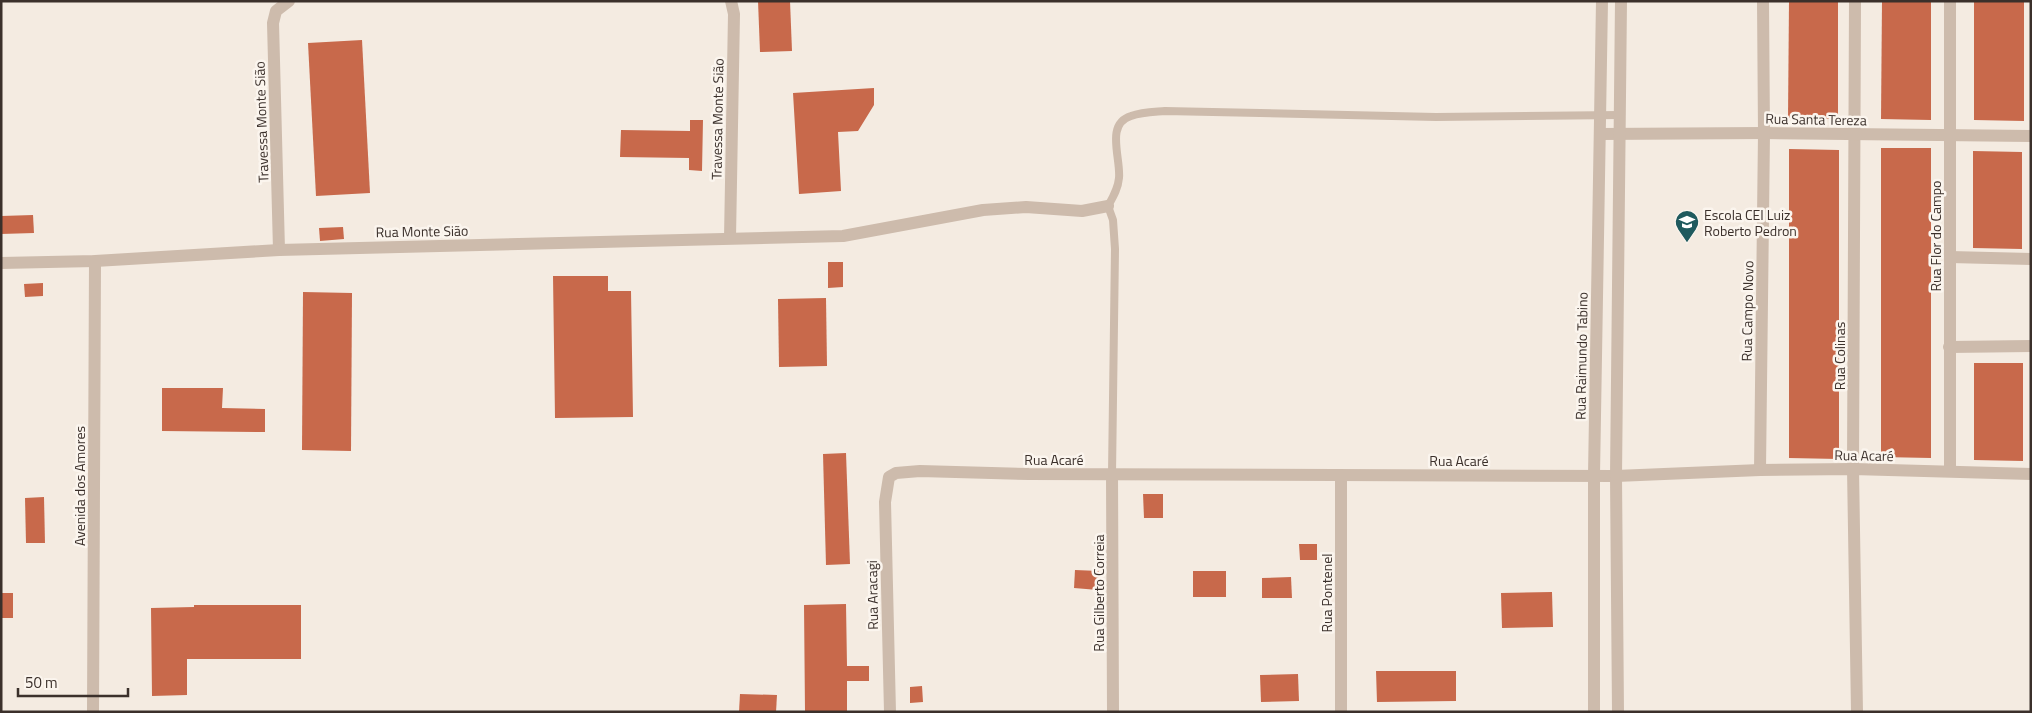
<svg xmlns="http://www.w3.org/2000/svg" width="2032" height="713" font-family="'Titillium Web',sans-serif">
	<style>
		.building { fill: #c8694b }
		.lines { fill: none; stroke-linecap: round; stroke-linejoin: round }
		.service { stroke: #cdbbac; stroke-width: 8 }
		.minor { stroke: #cdbbac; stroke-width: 12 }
		.labels { text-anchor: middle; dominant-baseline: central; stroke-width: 5; stroke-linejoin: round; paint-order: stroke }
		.street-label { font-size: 14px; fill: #3b302b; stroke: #fbf5ee }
		.poi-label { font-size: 14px; fill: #3b302b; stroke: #fbf5ee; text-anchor: start }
	</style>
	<rect width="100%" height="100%" fill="#f4ebe1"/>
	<g class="building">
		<polygon points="758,1 790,1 792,51 760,52"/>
		<polygon points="1789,1 1838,1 1838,119 1788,118"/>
		<polygon points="1882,1 1931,1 1931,120 1881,119"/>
		<polygon points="1974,1 2024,1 2024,121 1974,120"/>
		<polygon points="362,40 370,193 316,196 308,43"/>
		<polygon points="874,88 874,105 858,131 838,132 841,191 799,194 793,93"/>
		<polygon points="690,120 703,120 702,171 689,170 689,158 620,157 621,130 690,131"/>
		<polygon points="1881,148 1931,148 1931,458 1881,457"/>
		<polygon points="1789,149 1839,150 1839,459 1789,458"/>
		<polygon points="1973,151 2022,152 2022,249 1973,248"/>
		<polygon points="33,215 34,233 1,234 1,216"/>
		<polygon points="343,227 344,239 320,241 319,228"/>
		<polygon points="828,262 843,262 843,287 828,288"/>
		<polygon points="553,276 608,276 608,291 631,291 633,417 555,418"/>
		<polygon points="43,283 43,296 25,297 24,284"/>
		<polygon points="303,292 352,293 351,451 302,450"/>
		<polygon points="826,298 827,366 779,367 778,299"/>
		<polygon points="1974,363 2023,363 2023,461 1974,460"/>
		<polygon points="162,388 223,388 222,408 265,409 265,432 162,431"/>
		<polygon points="846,453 850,564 826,565 823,454"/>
		<polygon points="1143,494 1163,494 1163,518 1144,518"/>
		<polygon points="44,497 45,543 26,543 25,498"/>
		<polygon points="1299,544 1317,544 1317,560 1300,560"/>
		<polygon points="1075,570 1099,571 1098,590 1074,588"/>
		<rect x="1193" y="571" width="33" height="26"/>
		<polygon points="1291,577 1292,598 1262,598 1262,578"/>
		<polygon points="1552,592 1553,627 1502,628 1501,593"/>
		<rect x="1" y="593" width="12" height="25"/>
		<polygon points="846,604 847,666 869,666 869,681 847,681 847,712 805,712 804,605"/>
		<polygon points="194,605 301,605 301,659 187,659 187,695 152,696 151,608 194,607"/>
		<polygon points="1376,671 1456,671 1456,701 1377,702"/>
		<polygon points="1298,674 1299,701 1261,702 1260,675"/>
		<polygon points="922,686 923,702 910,703 910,687"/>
		<polygon points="740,694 777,695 776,712 739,712"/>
	</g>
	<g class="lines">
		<path class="service" d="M 1112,474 L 1115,249 L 1113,220 L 1108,206 C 1113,197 1118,189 1119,178 C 1121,158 1105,124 1131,116 C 1142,112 1154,112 1165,111 L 1436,117 L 1620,115"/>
		<g class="minor">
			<polyline points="1855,1 1853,469 1857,712"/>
			<polyline points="1600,134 1764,133 2031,136"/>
			<polyline points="730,238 734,14 731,1"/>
			<polyline points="279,250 273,23 276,11 289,1"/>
			<polyline points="1950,257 2031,259"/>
			<polyline points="1,263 95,261 279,250 843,236 983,210 1026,207 1082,211 1108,206"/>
			<polyline points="1949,347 2031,346"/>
			<polyline points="1760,470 1764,133 1763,1"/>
			<polyline points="1950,471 1950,1"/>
			<polyline points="1112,474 1113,712"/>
			<polyline points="1341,475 1341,712"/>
			<polyline points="93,712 95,261"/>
			<polyline points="890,712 885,502 889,477 896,473 920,471 1029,474 1616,476 1760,470 1853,469 2031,474"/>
			<polyline points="1594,712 1594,475 1602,1"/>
			<polyline points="1618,712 1616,476 1621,1"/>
		</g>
	</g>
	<defs>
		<g id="school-pin" transform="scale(1.25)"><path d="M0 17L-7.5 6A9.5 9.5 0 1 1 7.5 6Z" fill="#1f5a5e" stroke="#fbf5ee"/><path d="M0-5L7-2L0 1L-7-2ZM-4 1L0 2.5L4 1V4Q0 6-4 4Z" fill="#fff"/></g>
	</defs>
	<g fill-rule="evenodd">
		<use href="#school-pin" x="1687" y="222"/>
	</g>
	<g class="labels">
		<g class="street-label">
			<text transform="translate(717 119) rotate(-89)">Travessa Monte Sião</text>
			<text transform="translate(1816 119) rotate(1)">Rua Santa Tereza</text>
			<text transform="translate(261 122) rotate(-92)">Travessa Monte Sião</text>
			<text transform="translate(422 231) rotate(-1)">Rua Monte Sião</text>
			<text transform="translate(1935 236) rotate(-90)">Rua Flor do Campo</text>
			<text transform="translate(1747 311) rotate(-89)">Rua Campo Novo</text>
			<text transform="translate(1581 356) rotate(-89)">Rua Raimundo Tabino</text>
			<text transform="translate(1839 356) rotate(-90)">Rua Colinas</text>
			<text transform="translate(1864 455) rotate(1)">Rua Acaré</text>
			<text x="1054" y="459">Rua Acaré</text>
			<text x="1459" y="460">Rua Acaré</text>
			<text transform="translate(79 486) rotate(-90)">Avenida dos Amores</text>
			<text transform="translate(1098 593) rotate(-90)">Rua Gilberto Correia</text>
			<text transform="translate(1326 593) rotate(-90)">Rua Pontenel</text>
			<text transform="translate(872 595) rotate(-91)">Rua Aracagi</text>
		</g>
		<g class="poi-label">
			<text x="1704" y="214">Escola CEI Luiz<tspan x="1704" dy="16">Roberto Pedron</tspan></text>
		</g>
	</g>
	<rect width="2032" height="713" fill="none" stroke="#3b302b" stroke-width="5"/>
	<path d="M18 688v8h110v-8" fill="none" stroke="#3b302b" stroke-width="2.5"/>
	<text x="25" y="688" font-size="15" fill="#3b302b" stroke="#fbf5ee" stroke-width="4" paint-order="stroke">50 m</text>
</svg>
